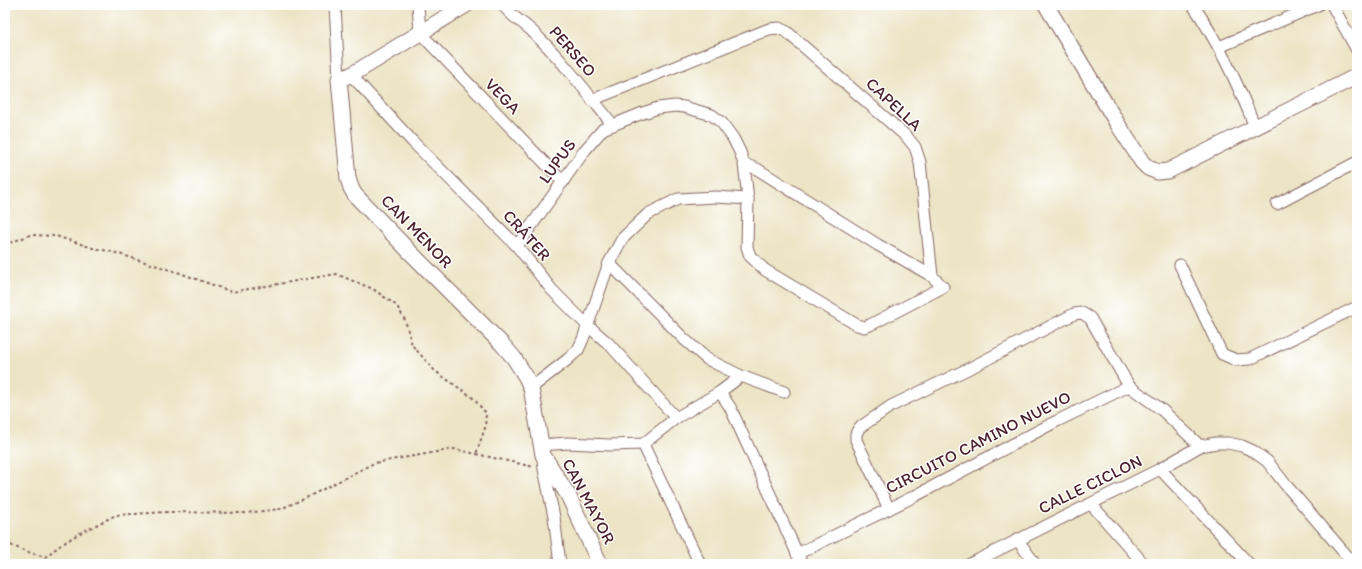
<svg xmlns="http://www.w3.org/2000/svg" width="1362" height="569" font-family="Itim,sans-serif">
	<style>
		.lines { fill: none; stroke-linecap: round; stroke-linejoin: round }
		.street-casing { stroke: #836461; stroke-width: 13 }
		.secondary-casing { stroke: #836461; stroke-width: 17 }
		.path { stroke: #836461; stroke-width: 2; stroke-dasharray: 3 3; stroke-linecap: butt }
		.street { stroke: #fff; stroke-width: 11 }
		.secondary { stroke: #fff; stroke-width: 15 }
		.labels { text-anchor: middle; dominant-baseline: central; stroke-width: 3; stroke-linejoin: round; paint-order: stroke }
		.street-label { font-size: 17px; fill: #4a1f2b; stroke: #fff }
	</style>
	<rect width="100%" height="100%" fill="#fff"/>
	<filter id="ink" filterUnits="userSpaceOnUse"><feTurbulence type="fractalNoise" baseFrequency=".025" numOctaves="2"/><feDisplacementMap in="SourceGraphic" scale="8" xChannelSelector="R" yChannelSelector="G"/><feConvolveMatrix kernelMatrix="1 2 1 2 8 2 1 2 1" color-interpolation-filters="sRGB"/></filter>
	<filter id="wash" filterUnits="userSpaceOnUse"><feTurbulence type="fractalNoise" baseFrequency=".012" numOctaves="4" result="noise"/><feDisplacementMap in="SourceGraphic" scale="16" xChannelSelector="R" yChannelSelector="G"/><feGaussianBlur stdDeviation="0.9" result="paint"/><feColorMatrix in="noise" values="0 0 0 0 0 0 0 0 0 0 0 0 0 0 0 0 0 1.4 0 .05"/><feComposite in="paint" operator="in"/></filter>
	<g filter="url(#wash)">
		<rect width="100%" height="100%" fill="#ece4c5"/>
	</g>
	<g filter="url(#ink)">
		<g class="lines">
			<g class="street-casing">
				<g id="street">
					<polyline points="335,5 339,79"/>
					<polyline points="418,5 420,33 563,182"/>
					<path d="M 503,5 C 511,17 525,23 535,34 C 564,62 588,94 613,125"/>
					<path d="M 1193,5 C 1219,43 1238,84 1255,127"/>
					<polyline points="1332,5 1357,50"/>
					<polyline points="1219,47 1318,5"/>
					<polyline points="351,75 413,142 517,246 552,290 587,325 609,344 676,418"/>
					<polyline points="592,100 769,29 779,28 787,32 907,137 915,147 920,162 932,276"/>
					<polyline points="1277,204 1357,162"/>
					<polyline points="517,246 585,150 603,129 640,114 658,108 675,106 684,107 712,115 722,123 733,138 740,152 744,164 757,169 878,245 932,276 943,287 870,325 864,327 857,325 765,270 750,256 747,247 748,199 744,164"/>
					<polyline points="609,263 684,339 707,359 741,376 784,392"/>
					<polyline points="1180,265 1222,354 1236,360 1250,359 1357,307"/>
					<polyline points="531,388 567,360 578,350 583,339 609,263 622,239 648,214 678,199 716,197 748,199"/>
					<polyline points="720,392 730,407 802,564"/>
					<polyline points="643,444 700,564"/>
					<polyline points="541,445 568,443 610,445 643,444 676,418 720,392 741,376"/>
					<polyline points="543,458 544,469 554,517 560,564"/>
					<polyline points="1160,469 1249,564"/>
					<polyline points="1091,504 1144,564"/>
					<polyline points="889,509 856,440 856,434 859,428 891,406 974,366 1074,314 1082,313 1090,318 1129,386 1162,410 1200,446"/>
					<polyline points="1017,539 1035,564"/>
					<polyline points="797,554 915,496 1057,421 1129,386"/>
					<polyline points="970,564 1160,469 1200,446 1216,443 1228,443 1242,446 1253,451 1267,461 1285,484 1354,564"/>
				</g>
			</g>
			<g class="secondary-casing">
				<g id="secondary">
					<polyline points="466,5 351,75 339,79 348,178 351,188 355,195 410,252 502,344 514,358 526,377 531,388 543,455 568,495 600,564"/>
					<polyline points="1046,5 1117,123 1142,162 1148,168 1158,172 1168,171 1357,76"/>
				</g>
			</g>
			<g class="path">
				<polyline points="5,245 30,235 56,236 93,248 113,252 180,273 232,292 336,274 373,289 397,306 405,320 412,345 435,371 472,397 486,413 485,428 476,454"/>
				<polyline points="5,543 28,552 45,557 58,547 78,534 116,515 167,512 246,513 280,509 304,499 374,463 454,449 534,467"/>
			</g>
			<use href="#street" class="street"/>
			<use href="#secondary" class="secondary"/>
		</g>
	</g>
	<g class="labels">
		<g class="street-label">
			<text transform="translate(573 51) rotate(49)">PERSEO</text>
			<text transform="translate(503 96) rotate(46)">VEGA</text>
			<text transform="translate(894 104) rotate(43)">CAPELLA</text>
			<text transform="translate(557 161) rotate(-54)">LUPUS</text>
			<text transform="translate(417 231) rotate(46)">CAN MENOR</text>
			<text transform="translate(527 235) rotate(48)">CRÁTER</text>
			<text transform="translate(978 442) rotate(-27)">CIRCUITO CAMINO NUEVO</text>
			<text transform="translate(1090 484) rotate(-26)">CALLE CICLON</text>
			<text transform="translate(589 501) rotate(62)">CAN MAYOR</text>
		</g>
	</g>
	<rect width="1362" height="569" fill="none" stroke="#fff" stroke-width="20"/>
</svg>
